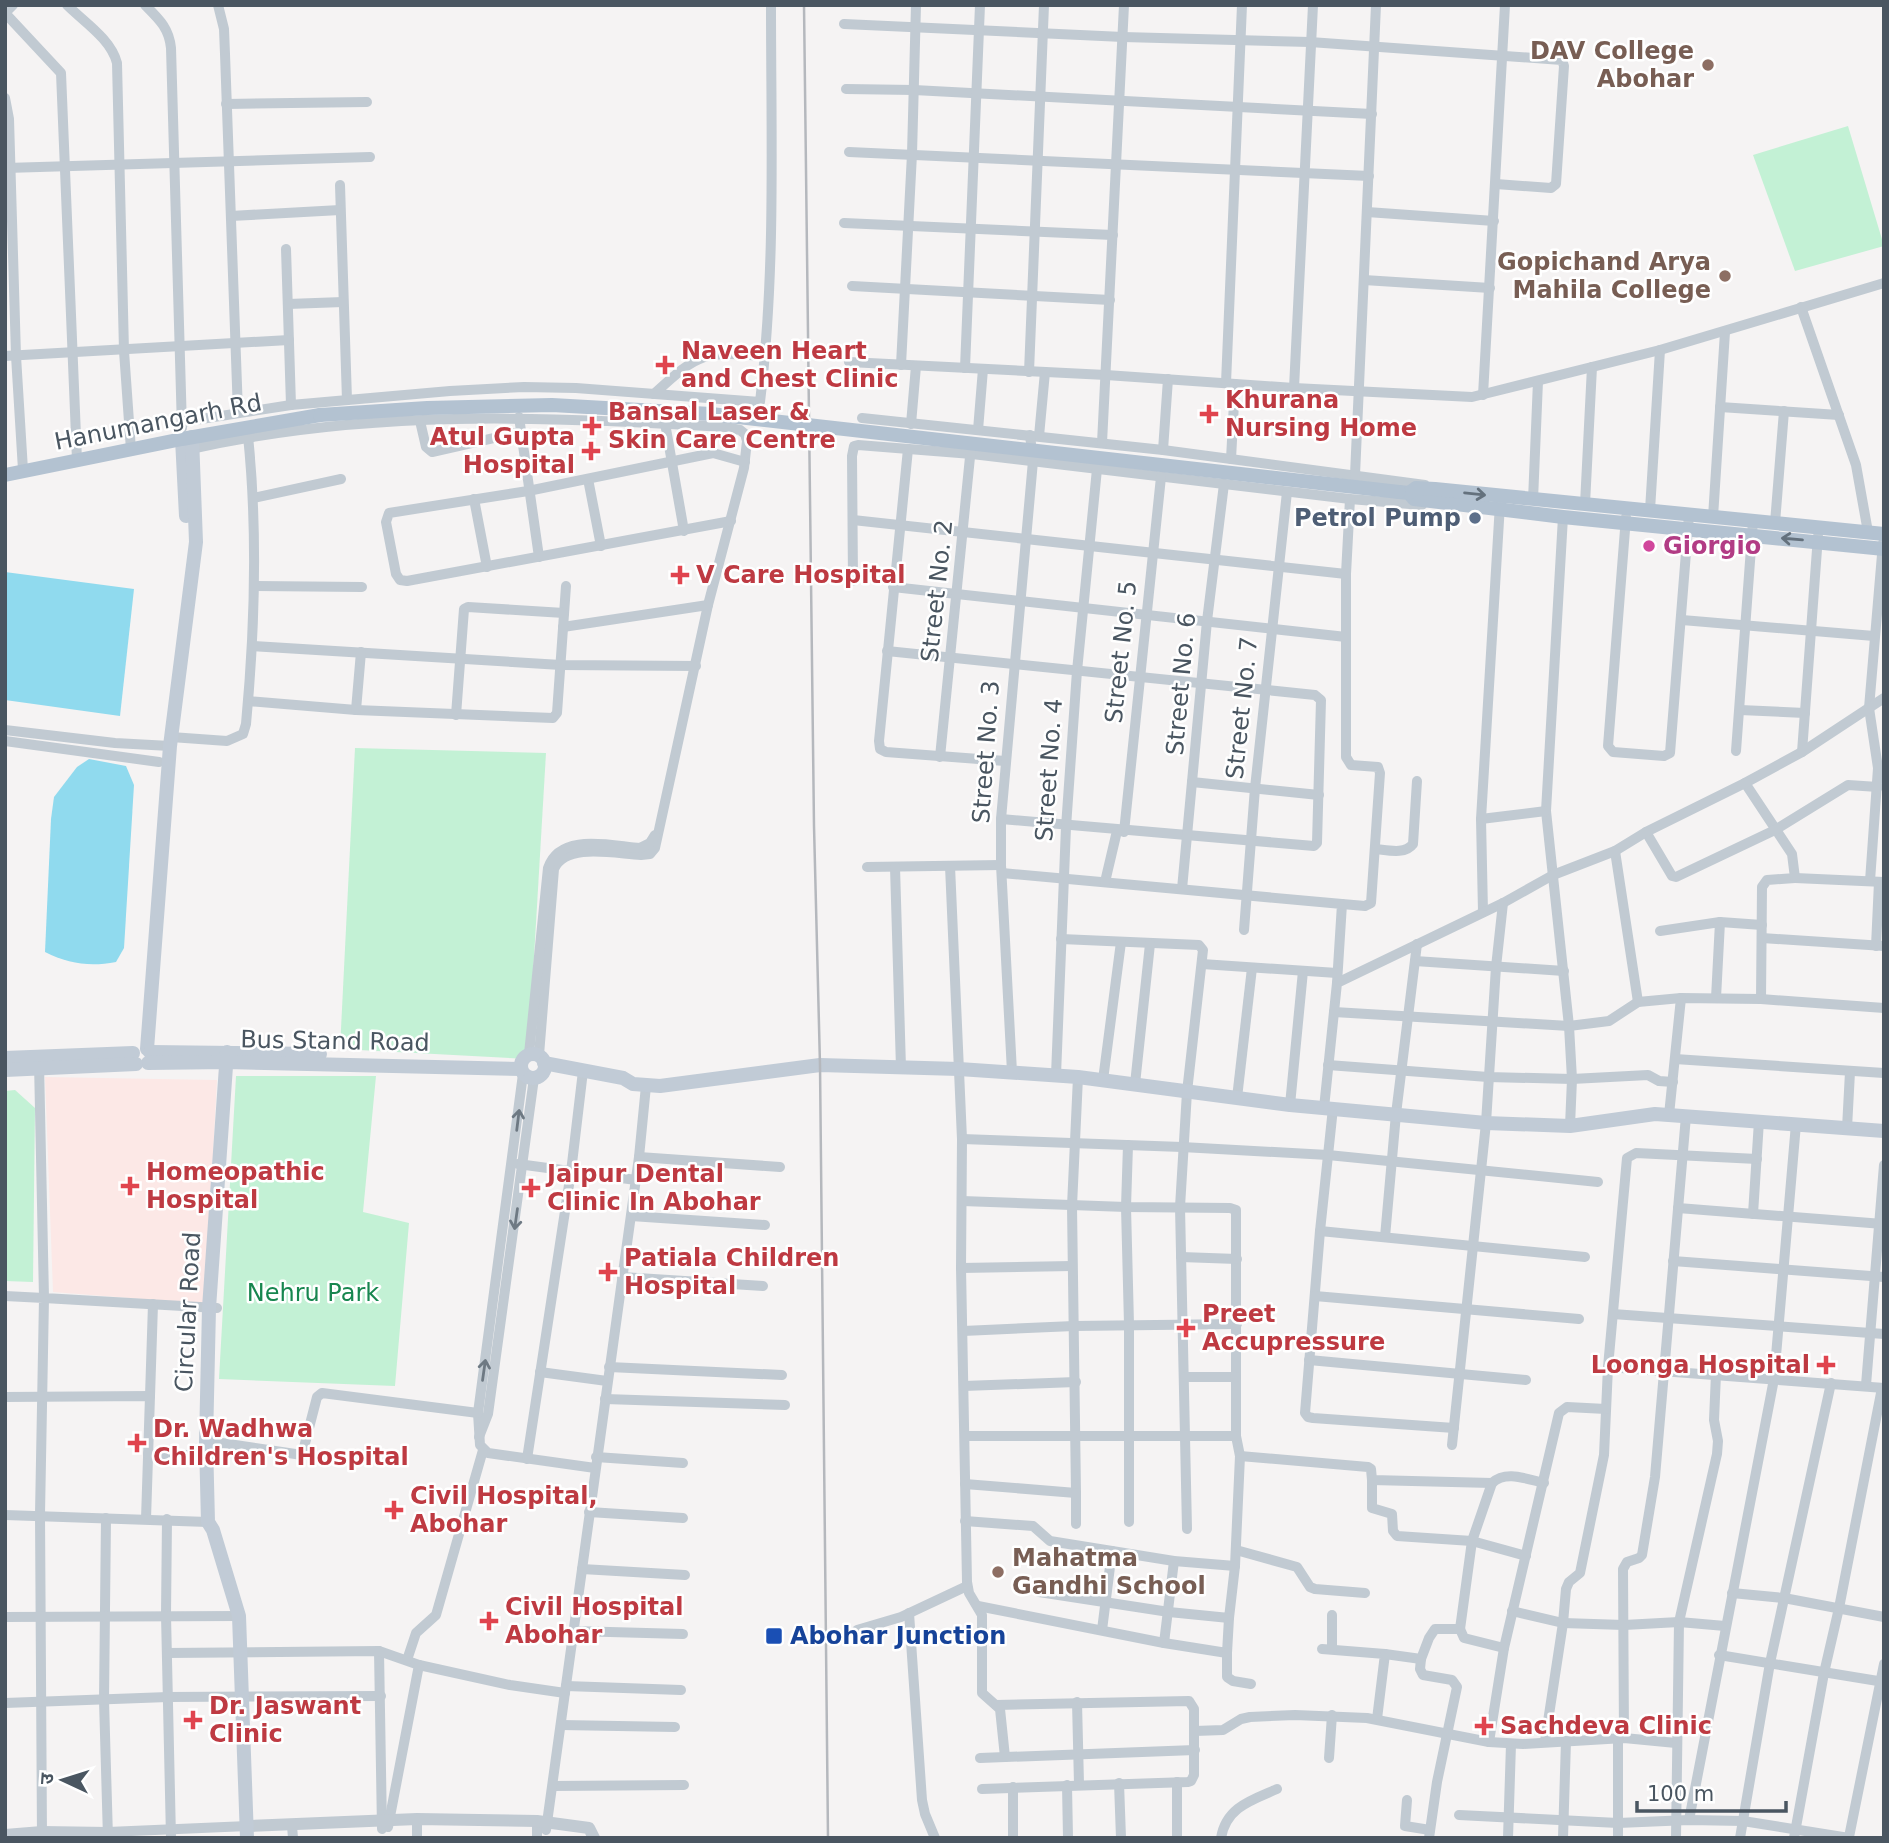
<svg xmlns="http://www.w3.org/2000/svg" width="1889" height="1843" font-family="'DejaVu Sans','Noto Sans Devanagari',sans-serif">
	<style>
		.medical { fill: #fce8e6 }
		.green { fill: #c3f1d5 }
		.water { fill: #90daee }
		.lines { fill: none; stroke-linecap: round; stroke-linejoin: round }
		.minor { stroke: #c1cad2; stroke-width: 10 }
		.tertiary { stroke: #c1cad2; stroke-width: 12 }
		.secondary { stroke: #c1cbd6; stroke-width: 14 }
		.primary { stroke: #b3c2d1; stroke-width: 14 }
		.rail { stroke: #b5b8bd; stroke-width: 2.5 }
		.primary-bridge { stroke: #b3c2d1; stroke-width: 14 }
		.oneway { stroke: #64717d }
		.oneway2 { stroke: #6e7983 }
		.education-dot { fill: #8d6e63; stroke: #fff; stroke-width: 2.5 }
		.health-dot { fill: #e0444e; stroke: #fff; stroke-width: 2.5 }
		.service-dot { fill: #5c6f8a; stroke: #fff; stroke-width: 2.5 }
		.hotel-dot { fill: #d1479c; stroke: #fff; stroke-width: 2.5 }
		.transit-dot { fill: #1a4fb4; stroke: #fff; stroke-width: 2.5 }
		.labels { text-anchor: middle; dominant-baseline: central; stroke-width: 5; stroke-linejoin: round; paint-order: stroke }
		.education-label { font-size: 24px; font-weight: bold; fill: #785e54; stroke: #fff; text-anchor: end }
		.health-label { font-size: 24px; font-weight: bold; fill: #be3a42; stroke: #fff; text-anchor: start }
		.street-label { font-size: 24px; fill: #4a5661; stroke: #fff }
		.service-label { font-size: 24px; font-weight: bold; fill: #4e5e75; stroke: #fff; text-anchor: end }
		.hotel-label { font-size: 24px; font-weight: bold; fill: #b23c85; stroke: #fff; text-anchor: start }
		.park-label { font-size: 24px; fill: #17864f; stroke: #fff }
		.transit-label { font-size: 24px; font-weight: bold; fill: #164399; stroke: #fff; text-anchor: start }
	</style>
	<rect width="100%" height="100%" fill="#f5f3f3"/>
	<polygon class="medical" points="45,1077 217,1080 205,1304 53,1292"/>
	<g class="green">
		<polygon points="1848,126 1884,246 1795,271 1753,155"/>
		<polygon points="355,748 546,753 528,1059 340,1049"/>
		<polygon points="236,1076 376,1076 363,1212 409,1223 395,1386 219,1379"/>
		<polygon points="15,1090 35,1108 33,1282 5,1281 5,1091"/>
	</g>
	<g class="water">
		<polygon points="5,572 134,589 120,716 5,700"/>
		<path d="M 89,759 L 126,766 L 134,785 L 124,948 L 116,962 C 90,967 69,964 45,952 L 51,819 L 54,797 L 77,767 Z"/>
	</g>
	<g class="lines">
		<g class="minor">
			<path d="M 67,5 C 84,22 111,39 117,63 L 124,351 L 131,450"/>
			<path d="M 145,5 C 159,19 169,28 171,48 L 182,428"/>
			<polyline points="218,5 224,29 225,54 238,413"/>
			<polyline points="5,13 61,73 77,460"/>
			<polyline points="5,13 13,5"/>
			<polyline points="844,24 1123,37 1310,42 1562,60 1564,66 1556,184 1551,188 1496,184"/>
			<polyline points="846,89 914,90 1372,114"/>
			<polyline points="5,98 9,119 16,356 23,470"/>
			<polyline points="226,104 367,102"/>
			<polyline points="849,152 1369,176"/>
			<polyline points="6,168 370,157"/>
			<polyline points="340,185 347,400"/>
			<polyline points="1367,212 1494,221"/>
			<polyline points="231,216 340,210"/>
			<polyline points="844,223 1113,235"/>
			<polyline points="286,249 291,405"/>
			<polyline points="1364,280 1490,288"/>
			<polyline points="852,286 1110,300"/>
			<polyline points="288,304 343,302"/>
			<polyline points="1801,307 1856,465 1868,532"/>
			<polyline points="5,356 289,340"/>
			<polyline points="849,362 1106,375 1294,388 1472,397 1660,350 1884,283"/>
			<polyline points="901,365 912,154 916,5"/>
			<polyline points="965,368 980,5"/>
			<polyline points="1029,372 1044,5"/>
			<polyline points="1226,383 1242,5"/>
			<polyline points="1294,388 1313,5"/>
			<path d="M 654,394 C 699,352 705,351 765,356"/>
			<polyline points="1483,395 1505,5"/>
			<polyline points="1720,407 1839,415"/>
			<polyline points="519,417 539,557"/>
			<polyline points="862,418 1163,450 1425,485"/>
			<polyline points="420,421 426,447 432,452 521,432"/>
			<path d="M 182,422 L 291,405 L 450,391 L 524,387 L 576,388 L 760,402 C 776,270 771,138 771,5"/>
			<polyline points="665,423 684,531"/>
			<polyline points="911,424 916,366"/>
			<polyline points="978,430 983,369"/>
			<polyline points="1039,436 1045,372"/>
			<polyline points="1102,443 1124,5"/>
			<polyline points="908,449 879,741 880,749 886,752 1005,761"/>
			<path d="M 187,450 C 363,409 546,416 725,427 L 740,430 L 745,434 L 747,441 L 744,468 L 708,605 L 655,848 L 650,854 L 641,855 C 616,854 566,842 554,869 L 539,1055"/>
			<polyline points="1163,450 1168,379"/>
			<polyline points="1231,459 1235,384"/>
			<polyline points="1355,475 1376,5"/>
			<polyline points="588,479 601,546"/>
			<polyline points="253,498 341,479"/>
			<polyline points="474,499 487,567"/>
			<polyline points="1533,500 1538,381"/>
			<polyline points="1585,504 1592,367"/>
			<polyline points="1650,510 1660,350"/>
			<polyline points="1563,517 1546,811 1569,1026 1572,1079 1570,1126"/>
			<polyline points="1626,517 1608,746 1613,752 1664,756 1670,753 1689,515"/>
			<polyline points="1713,517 1725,332"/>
			<polyline points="853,520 1346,574"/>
			<polyline points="731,521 407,581 400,580 396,574 386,522 389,513 528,491 713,453 745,462"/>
			<polyline points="1775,523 1784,411"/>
			<polyline points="853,581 852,456 854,446 858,445 972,454 1350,499 1422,505"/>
			<polyline points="256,586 362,587"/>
			<polyline points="893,587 1346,637"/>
			<polyline points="1682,620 1874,636"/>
			<polyline points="563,627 708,605"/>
			<polyline points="252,646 561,665 696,666"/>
			<polyline points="887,651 1315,695 1321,700 1317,843 1314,846 1001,819"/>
			<polyline points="248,701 356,710 553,718 557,713 566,586"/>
			<polyline points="356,710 361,652"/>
			<polyline points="1740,710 1805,713"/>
			<polyline points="456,715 464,609 468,607 564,613"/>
			<polyline points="5,730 115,743 170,746"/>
			<path d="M 171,737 L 227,741 L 243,734 L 246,724 C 255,628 258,533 248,436"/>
			<polyline points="5,741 159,762"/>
			<polyline points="1736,751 1753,521"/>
			<polyline points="1802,752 1818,536"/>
			<polyline points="940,757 971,447"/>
			<polyline points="1192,782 1319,795"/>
			<polyline points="1745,783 1792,854 1795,878 1767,880 1762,887 1761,999"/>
			<polyline points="1481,819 1546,811"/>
			<polyline points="1124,832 1161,477"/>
			<polyline points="1646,832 1672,876 1676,877 1775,830 1848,785 1878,787"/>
			<path d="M 1375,849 C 1387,850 1405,855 1413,844 L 1417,781"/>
			<polyline points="1615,851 1638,1002"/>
			<polyline points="950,866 962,1139 961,1268 967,1582 969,1593 982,1615 982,1693 1000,1709 1005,1757"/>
			<polyline points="867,867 1001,865"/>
			<polyline points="895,867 901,1068"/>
			<polyline points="1002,873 1342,904 1337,983"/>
			<polyline points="1795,878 1884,882"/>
			<polyline points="1870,881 1878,768 1869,708 1883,543"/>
			<polyline points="1105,882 1117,831"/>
			<polyline points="1182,889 1207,621 1224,484"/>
			<polyline points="1342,904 1365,906 1371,903 1380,773 1378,767 1351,765 1346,757 1346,574 1350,499"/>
			<polyline points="1483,912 1481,819 1500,504"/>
			<polyline points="1720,922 1762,925"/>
			<polyline points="1244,930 1255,788 1287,492"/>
			<polyline points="1660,931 1720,922 1716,998"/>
			<polyline points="1762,938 1884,946"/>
			<polyline points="1061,939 1199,945 1203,950 1187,1092 1180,1207 1187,1529"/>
			<polyline points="1876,946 1879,882"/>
			<polyline points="1415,961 1564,971"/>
			<polyline points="1202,964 1337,973"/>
			<polyline points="1334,1012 1569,1026 1609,1021 1638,1002 1681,998 1761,999 1884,1008"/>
			<path d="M 529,1054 L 548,868 C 560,832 611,846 640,848 L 650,843 L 655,835"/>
			<polyline points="1675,1059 1884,1073"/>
			<polyline points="39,1063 44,1298 217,1308"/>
			<polyline points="1328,1065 1488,1077 1572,1079 1648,1075 1659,1081 1673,1082"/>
			<polyline points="1012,1072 1001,865 1001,819 1033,461 1030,435"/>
			<polyline points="523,1074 478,1413 480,1445 488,1453 595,1468"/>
			<polyline points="1056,1075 1066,827 1077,671 1097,469"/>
			<polyline points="1103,1080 1121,942"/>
			<polyline points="1135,1084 1150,944"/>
			<polyline points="1237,1098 1252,968"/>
			<polyline points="1290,1105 1303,971"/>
			<polyline points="1324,1108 1337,983 1503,903 1553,875 1615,851 1646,832 1745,783 1802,752 1884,698"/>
			<polyline points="1333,1108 1320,1231 1305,1413 1308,1417 1313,1418 1454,1428"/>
			<polyline points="1669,1115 1681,998"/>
			<polyline points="1847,1128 1850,1072"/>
			<polyline points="962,1139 1182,1147 1328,1155 1598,1182"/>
			<polyline points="1128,1145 1126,1207 1129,1324 1129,1522"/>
			<polyline points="639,1157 780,1167"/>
			<polyline points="518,1164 636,1180"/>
			<polyline points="962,1201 1126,1207 1230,1208 1236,1210 1236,1436 1240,1456"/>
			<polyline points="1678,1208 1883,1224"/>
			<polyline points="1753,1214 1759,1121"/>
			<polyline points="631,1216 765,1225"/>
			<polyline points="1320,1231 1585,1257"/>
			<polyline points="1385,1237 1396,1114 1417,944"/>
			<polyline points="1181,1257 1237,1259"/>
			<polyline points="1673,1261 1884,1277"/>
			<polyline points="961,1268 1072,1266"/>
			<polyline points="622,1277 763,1286"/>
			<polyline points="5,1296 44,1298 40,1514 42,1838"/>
			<polyline points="1315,1296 1579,1319"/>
			<polyline points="1613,1314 1884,1334"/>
			<polyline points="963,1331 1074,1326 1237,1324"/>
			<polyline points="1309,1360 1526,1380"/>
			<polyline points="609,1367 782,1375"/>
			<polyline points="1608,1367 1884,1388"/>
			<polyline points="540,1372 607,1381"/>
			<polyline points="1185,1377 1236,1377"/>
			<polyline points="1866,1385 1884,1165"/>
			<polyline points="964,1386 1076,1382"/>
			<polyline points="150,1396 153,1304"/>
			<polyline points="5,1397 150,1396 146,1519"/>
			<polyline points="605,1399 785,1405"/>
			<polyline points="965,1436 1236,1436"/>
			<polyline points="479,1437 488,1414 534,1078"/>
			<polyline points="215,1442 302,1455 317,1397 322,1393 478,1413"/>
			<polyline points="1452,1445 1486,1123 1496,967 1503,903"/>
			<polyline points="148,1454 216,1456"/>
			<polyline points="596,1457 683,1463"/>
			<polyline points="527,1459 571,1172 583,1071"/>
			<polyline points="1372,1480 1372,1508 1392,1514 1393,1531 1397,1536 1472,1541 1526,1556"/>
			<polyline points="965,1484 1076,1493 1072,1206 1078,1077"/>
			<polyline points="589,1512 683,1518"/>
			<polyline points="5,1515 208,1522"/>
			<polyline points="106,1518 104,1700 108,1838"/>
			<polyline points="167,1519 166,1615 171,1838"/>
			<polyline points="965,1521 1033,1526 1050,1541 1174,1561 1235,1566"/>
			<polyline points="1076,1524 1076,1493"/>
			<polyline points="1236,1550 1297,1567 1310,1587 1315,1589 1365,1593"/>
			<polyline points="582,1569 685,1575"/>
			<path d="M 1039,1592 L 1169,1612 L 1229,1618 L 1235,1566 L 1240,1456 L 1368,1467 L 1371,1469 L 1372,1480 L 1492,1483 C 1506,1470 1526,1479 1544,1483"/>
			<polyline points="1732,1593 1784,1598 1884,1617"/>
			<polyline points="978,1606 1164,1643 1174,1561"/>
			<polyline points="1512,1611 1563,1623 1624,1625 1679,1622 1725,1626"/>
			<polyline points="909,1613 922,1800 925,1814 935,1838"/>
			<polyline points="5,1617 239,1616"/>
			<polyline points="1460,1629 1464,1638 1504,1648"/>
			<polyline points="857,1630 901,1617 967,1586"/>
			<polyline points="1102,1630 1112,1551"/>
			<polyline points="573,1631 683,1634"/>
			<polyline points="1164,1643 1227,1653 1229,1618"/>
			<polyline points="1322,1649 1385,1654 1377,1719"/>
			<polyline points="1332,1649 1332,1615"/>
			<polyline points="379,1651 382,1829"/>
			<polyline points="167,1653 379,1651 419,1665 510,1685 565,1693"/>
			<polyline points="1227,1653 1227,1677 1233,1681 1251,1684"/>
			<polyline points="1385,1654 1421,1659 1429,1638 1435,1629 1460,1629 1472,1541 1492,1483"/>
			<polyline points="1719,1655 1884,1682"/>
			<polyline points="1421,1659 1420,1669 1423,1675 1452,1680 1457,1687 1437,1782 1429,1838"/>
			<polyline points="407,1660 416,1633 436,1615 483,1450"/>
			<polyline points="566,1686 681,1690"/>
			<polyline points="1077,1702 1079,1784"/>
			<polyline points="5,1703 168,1697 381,1696"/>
			<polyline points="561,1725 675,1727"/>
			<polyline points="1195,1731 1223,1730 1241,1719 1250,1717 1295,1715 1367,1718 1489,1742 1523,1744 1624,1738 1676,1743"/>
			<polyline points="1624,1738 1623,1569 1627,1562 1639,1558 1642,1555 1655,1477 1686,1116"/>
			<polyline points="1545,1741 1563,1623 1566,1589 1569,1582 1580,1573 1604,1455 1608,1367 1627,1158 1636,1153 1757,1159"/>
			<polyline points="1489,1742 1504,1648 1559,1413 1567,1407 1606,1409"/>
			<polyline points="980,1758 1195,1750"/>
			<polyline points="1329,1758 1332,1715"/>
			<polyline points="1177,1782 1177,1838"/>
			<polyline points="1119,1783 1121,1838"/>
			<polyline points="1067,1785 1068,1838"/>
			<polyline points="553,1786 684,1785"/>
			<polyline points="1013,1787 1013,1838"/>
			<polyline points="982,1789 1188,1782 1191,1781 1194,1775 1194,1709 1189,1701 996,1705"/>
			<polyline points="1407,1800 1405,1826 1430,1830"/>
			<polyline points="1459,1815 1618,1823 1689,1820 1743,1821 1849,1838"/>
			<polyline points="417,1819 417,1838"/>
			<polyline points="1689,1820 1774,1379 1796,1124"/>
			<polyline points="537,1821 537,1838"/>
			<polyline points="292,1826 293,1838"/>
			<polyline points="388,1827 419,1665"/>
			<polyline points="546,1830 639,1157 646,1086"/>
			<polyline points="5,1834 42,1831 108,1832 248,1826"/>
			<polyline points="1849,1837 1884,1664"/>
			<path d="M 1221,1838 C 1226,1807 1252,1800 1277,1789"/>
			<polyline points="1508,1838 1511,1744"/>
			<polyline points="1563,1838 1566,1741"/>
			<polyline points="1618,1838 1618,1739"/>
			<polyline points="1676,1838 1679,1622 1717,1454 1718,1441 1714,1420 1716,1374"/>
			<polyline points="1740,1838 1770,1663 1831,1383"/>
			<polyline points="1794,1838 1824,1673 1839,1608 1882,1388"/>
		</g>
		<polyline class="tertiary" points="248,1826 417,1819 537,1821 589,1828 594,1838"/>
		<g class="secondary">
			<polyline points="182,439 186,516"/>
			<polyline points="147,1049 170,746 196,542 192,437"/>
			<polyline points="150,1052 320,1054"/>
			<polyline points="227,1052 209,1308 206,1442 208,1522 213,1530 239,1616 247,1838"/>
			<circle cx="533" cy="1066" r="12"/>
			<polyline points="5,1058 133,1053"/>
			<polyline points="148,1063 227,1062 521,1069"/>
			<polyline points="544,1063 623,1078 633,1084 660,1086 820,1065 959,1069 1078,1077 1290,1105 1486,1123 1570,1126 1655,1114 1884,1131"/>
			<polyline points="5,1070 136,1064"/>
		</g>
		<g class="primary">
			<polyline points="5,475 182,439 320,415"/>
			<polyline points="1399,492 1409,493 1414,499 1563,517 1884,549"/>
			<polyline points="1409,493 1416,488 1435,489 1884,534"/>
		</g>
		<polyline class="rail" points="804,5 814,826 820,1065 828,1838"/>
		<polyline class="primary-bridge" points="320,415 427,408 552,405 711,414 1399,492"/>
	</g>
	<defs><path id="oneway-shaft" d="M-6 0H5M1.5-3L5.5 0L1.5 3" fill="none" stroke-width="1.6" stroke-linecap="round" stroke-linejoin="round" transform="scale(1.75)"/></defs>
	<g class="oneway">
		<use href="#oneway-shaft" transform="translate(1475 494) rotate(6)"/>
		<use href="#oneway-shaft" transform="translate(1792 539) rotate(-175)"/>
	</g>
	<g class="oneway2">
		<use href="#oneway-shaft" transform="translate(518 1120) rotate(-83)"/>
		<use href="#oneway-shaft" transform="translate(516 1219) rotate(98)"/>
		<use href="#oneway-shaft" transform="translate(484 1370) rotate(-82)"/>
	</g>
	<g class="education-dot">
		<circle cx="1708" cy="65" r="7"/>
		<circle cx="1725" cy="276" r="7"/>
		<circle cx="998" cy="1572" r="7"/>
	</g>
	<g class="health-dot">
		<path d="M661.5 354.5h7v7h7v7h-7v7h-7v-7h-7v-7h7z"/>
		<path d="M1205.5 403.5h7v7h7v7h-7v7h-7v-7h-7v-7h7z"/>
		<path d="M588.5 415.5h7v7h7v7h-7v7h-7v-7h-7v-7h7z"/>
		<path d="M587.5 440.5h7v7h7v7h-7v7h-7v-7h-7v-7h7z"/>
		<path d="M676.5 564.5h7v7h7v7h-7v7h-7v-7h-7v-7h7z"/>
		<path d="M126.5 1175.5h7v7h7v7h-7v7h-7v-7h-7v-7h7z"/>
		<path d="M527.5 1177.5h7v7h7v7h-7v7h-7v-7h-7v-7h7z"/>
		<path d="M604.5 1261.5h7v7h7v7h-7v7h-7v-7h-7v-7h7z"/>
		<path d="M1182.5 1317.5h7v7h7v7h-7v7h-7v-7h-7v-7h7z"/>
		<path d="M1822.5 1354.5h7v7h7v7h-7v7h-7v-7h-7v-7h7z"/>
		<path d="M133.5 1432.5h7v7h7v7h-7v7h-7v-7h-7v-7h7z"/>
		<path d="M390.5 1499.5h7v7h7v7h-7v7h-7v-7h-7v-7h7z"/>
		<path d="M485.5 1610.5h7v7h7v7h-7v7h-7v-7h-7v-7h7z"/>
		<path d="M189.5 1709.5h7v7h7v7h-7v7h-7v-7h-7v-7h7z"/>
		<path d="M1480.5 1715.5h7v7h7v7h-7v7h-7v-7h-7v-7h7z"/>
	</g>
	<circle class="service-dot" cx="1475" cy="518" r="7"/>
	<circle class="hotel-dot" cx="1649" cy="546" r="7"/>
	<rect class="transit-dot" x="765" y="1627" width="18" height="18" rx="3.5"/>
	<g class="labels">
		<g class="education-label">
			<text x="1694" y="51">DAV College<tspan x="1694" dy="28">Abohar</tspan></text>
			<text x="1711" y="262">Gopichand Arya<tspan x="1711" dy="28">Mahila College</tspan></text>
			<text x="1012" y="1558" text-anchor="start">Mahatma<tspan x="1012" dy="28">Gandhi School</tspan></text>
		</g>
		<g class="health-label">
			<text x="681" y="351">Naveen Heart<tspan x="681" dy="28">and Chest Clinic</tspan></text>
			<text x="1225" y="400">Khurana<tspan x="1225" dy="28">Nursing Home</tspan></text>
			<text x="608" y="412">Bansal Laser &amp;<tspan x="608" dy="28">Skin Care Centre</tspan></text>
			<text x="575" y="437" text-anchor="end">Atul Gupta<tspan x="575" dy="28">Hospital</tspan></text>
			<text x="696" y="575">V Care Hospital</text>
			<text x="146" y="1172">Homeopathic<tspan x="146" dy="28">Hospital</tspan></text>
			<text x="547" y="1174">Jaipur Dental<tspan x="547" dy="28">Clinic In Abohar</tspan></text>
			<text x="624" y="1258">Patiala Children<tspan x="624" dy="28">Hospital</tspan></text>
			<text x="1202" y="1314">Preet<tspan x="1202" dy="28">Accupressure</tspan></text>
			<text x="1810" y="1365" text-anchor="end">Loonga Hospital</text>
			<text x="153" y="1429">Dr. Wadhwa<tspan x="153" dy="28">Children's Hospital</tspan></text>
			<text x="410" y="1496">Civil Hospital,<tspan x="410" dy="28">Abohar</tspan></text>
			<text x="505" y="1607">Civil Hospital<tspan x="505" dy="28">Abohar</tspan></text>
			<text x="209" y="1706">Dr. Jaswant<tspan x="209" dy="28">Clinic</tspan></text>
			<text x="1500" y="1726">Sachdeva Clinic</text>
		</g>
		<g class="street-label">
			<text transform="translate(158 422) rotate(-11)">Hanumangarh Rd</text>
			<text transform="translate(937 591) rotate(-84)">Street No. 2</text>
			<text transform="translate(1121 652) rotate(-84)">Street No. 5</text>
			<text transform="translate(1181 684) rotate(-85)">Street No. 6</text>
			<text transform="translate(1242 708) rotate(-84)">Street No. 7</text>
			<text transform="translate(986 752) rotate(-86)">Street No. 3</text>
			<text transform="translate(1049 770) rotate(-86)">Street No. 4</text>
			<text transform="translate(335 1041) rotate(1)">Bus Stand Road</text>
			<text transform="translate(188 1312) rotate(-87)">Circular Road</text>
		</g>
		<g class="service-label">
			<text x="1461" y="518">Petrol Pump</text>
		</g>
		<g class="hotel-label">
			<text x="1663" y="546">Giorgio</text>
		</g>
		<g class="park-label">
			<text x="313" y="1293">Nehru Park</text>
		</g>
		<g class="transit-label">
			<text x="790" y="1636">Abohar Junction</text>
		</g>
	</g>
	<rect width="1889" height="1843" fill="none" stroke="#4a5661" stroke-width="14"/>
	<g transform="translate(63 1780) rotate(274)" stroke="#ffffff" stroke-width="5" paint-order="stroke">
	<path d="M0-5L12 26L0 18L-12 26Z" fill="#4a5661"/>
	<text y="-10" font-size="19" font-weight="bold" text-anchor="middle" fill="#4a5661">उ</text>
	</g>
	<path d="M1637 1801v10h149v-10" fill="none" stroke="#4a5661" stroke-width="3.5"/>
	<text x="1647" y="1801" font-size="21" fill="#4a5661" stroke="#ffffff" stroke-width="5" paint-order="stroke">100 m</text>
</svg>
